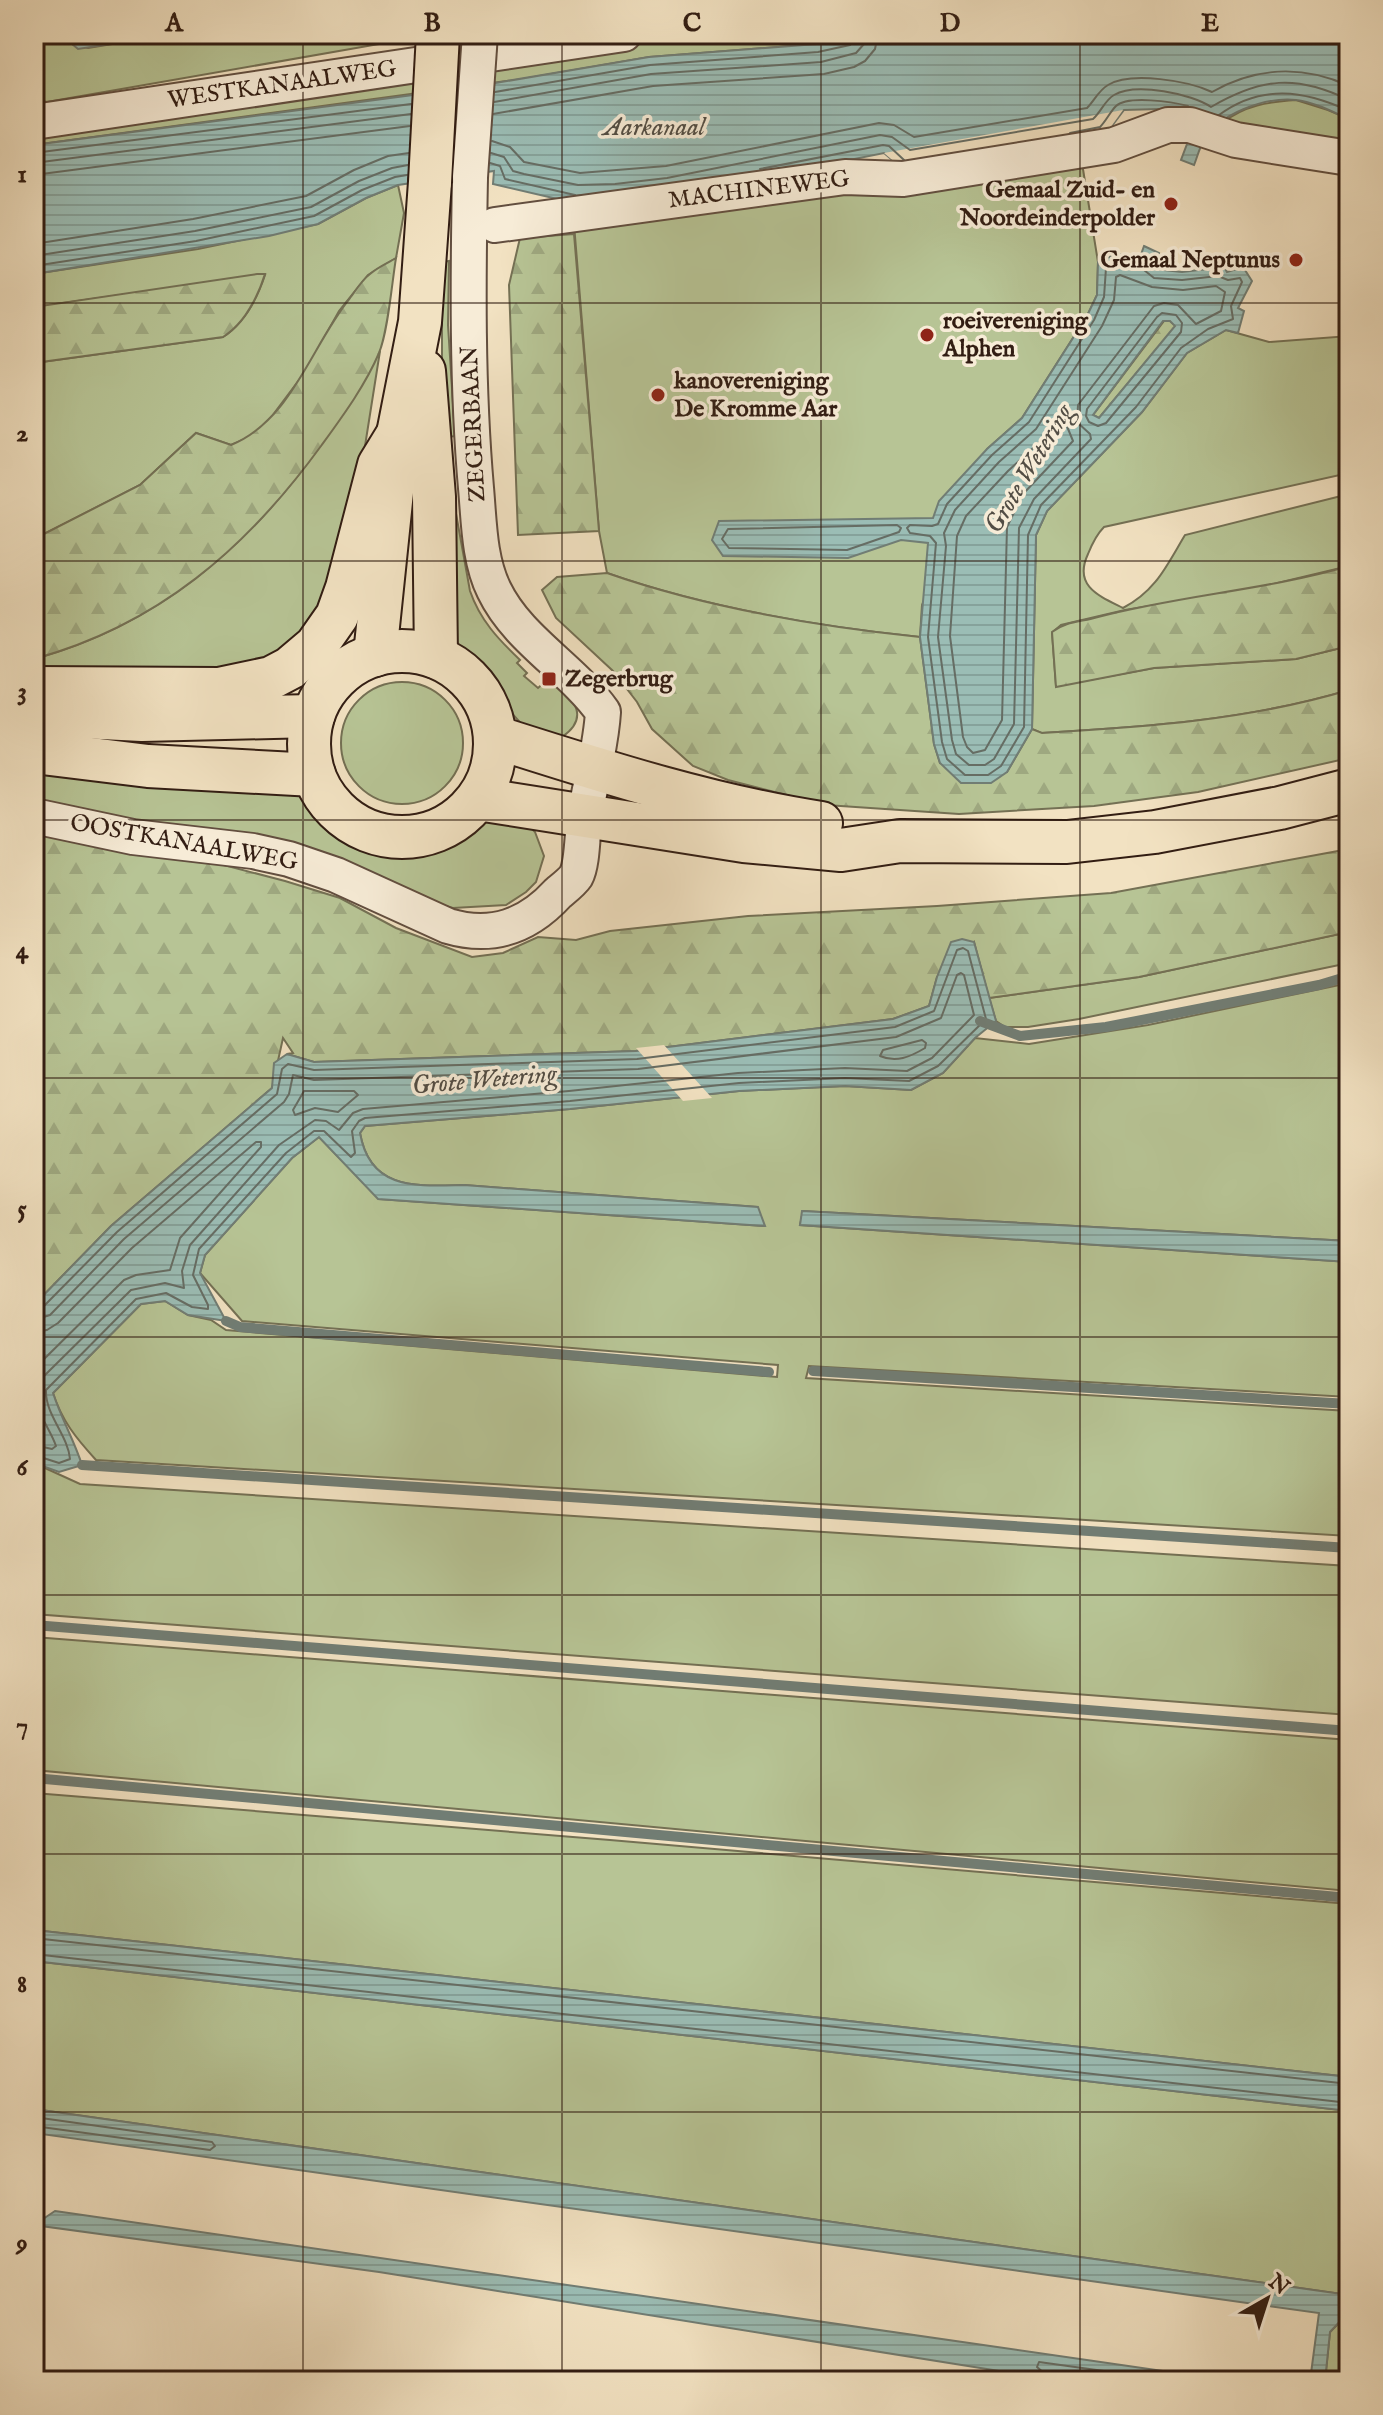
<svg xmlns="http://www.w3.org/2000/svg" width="1383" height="2415" font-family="'IM FELL English',serif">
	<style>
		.green { fill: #b7c495; stroke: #747054; stroke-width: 2 }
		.forest { fill: url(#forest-firs); stroke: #747054; stroke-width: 2 }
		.water { fill: url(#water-rules); stroke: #717d74; stroke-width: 2; fill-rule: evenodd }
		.pier { fill: #f2e2c2 }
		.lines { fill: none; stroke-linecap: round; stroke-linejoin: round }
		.shore { stroke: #666d64; stroke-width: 2 }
		.stream { stroke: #717d74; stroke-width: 10 }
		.minor-casing { stroke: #624e3f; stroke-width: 38 }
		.major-casing { stroke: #321d13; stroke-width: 46 }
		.minor { stroke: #f7ecd7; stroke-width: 34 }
		.major { stroke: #f2e2c2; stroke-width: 42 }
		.minor-bridge-casing { stroke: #624e3f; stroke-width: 38; stroke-linecap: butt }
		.major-bridge-casing { stroke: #321d13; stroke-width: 46; stroke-linecap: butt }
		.minor-bridge { stroke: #f7ecd7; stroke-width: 34 }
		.major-bridge { stroke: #f2e2c2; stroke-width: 42 }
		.grid { fill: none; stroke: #321d13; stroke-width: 2; stroke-opacity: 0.55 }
		.poi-dot { fill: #8f2418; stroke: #f7ecd7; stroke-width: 3 }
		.labels { text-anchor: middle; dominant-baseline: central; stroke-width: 7; stroke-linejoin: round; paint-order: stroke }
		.street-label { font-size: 24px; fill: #321d13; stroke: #f7ecd7 }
		.poi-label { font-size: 24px; font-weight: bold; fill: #321d13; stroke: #f7ecd7; text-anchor: start }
		.water-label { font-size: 26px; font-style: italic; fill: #524d44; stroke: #f7ecd7 }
		.neatline { fill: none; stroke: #321d13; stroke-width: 3 }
		.grid-label { font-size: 26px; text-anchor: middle; font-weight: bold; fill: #321d13 }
	</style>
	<defs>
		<pattern id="forest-firs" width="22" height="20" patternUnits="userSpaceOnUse" patternTransform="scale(2)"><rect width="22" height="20" fill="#b7c495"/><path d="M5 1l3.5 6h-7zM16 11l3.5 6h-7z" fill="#9ea880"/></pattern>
		<pattern id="water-rules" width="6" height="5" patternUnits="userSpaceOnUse" patternTransform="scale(2)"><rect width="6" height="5" fill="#9bbdb5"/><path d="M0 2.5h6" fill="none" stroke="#86a29b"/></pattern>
	</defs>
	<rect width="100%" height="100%" fill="#f2e2c2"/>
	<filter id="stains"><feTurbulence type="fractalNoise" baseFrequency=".0025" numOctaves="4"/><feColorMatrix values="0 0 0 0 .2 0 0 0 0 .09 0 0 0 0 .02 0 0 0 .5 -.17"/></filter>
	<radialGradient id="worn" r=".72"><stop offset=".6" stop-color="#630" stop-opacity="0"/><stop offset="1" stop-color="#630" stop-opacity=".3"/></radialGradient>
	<g class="green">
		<polygon points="34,34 75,34 72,44 88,48 174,34 409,34 408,39 47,102 34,99"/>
		<path d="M 677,34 L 811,34 L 817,44 L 649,57 L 522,79 L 34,145 L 34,139 C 247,95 461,63 677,34 Z"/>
		<path d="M 1296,100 L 1328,110 L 1349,119 L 1349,145 L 1222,123 C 1245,105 1268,102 1296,100 Z"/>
		<path d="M 1082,163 L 1098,262 L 1097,295 L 1087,316 L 1022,418 L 987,449 L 922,605 L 920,637 C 814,626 707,608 607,573 L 599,531 L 574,224 Z"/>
		<path d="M 398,185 L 404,213 L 396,258 L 368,275 L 339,311 L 305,372 L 272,416 L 252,436 L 231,445 L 196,433 L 140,485 L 34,539 L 34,363 L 223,337 C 245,323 257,299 265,275 L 34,307 L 34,274 L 198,249 L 318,224 L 366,198 Z"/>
		<path d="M 449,261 L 448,325 L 455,436 L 449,437 L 453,497 L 470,591 C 480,620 498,639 520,660 L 517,663 L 527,673 L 524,676 L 538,688 L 546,681 L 553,686 L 557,682 C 574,700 590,718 562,737 L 526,729 L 499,699 L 490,684 L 453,644 L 442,438 L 442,262 Z"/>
		<path d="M 1226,330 L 1269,342 L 1349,336 L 1349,473 L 1104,527 C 1096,535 1092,544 1088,554 C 1073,586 1099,596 1123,608 C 1156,591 1167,565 1185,535 L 1349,494 L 1349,566 L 1252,589 L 1125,610 L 1061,625 L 1052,633 L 1056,686 L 1154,668 L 1296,659 L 1349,646 L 1349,690 C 1249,720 1145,727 1041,733 L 1032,729 L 1036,535 L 1047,511 L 1142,412 L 1187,353 Z"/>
		<path d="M 380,351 L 356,503 L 335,589 L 290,646 L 233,673 L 34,675 L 34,659 C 197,614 300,494 380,351 Z"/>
		<circle cx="402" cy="743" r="61"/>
		<polygon points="34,761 287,789 300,796 350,836 383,848 418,848 436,843 482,818 528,825 535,832 544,856 536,882 526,892 506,905 453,908 105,816 34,801"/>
		<polygon points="1349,932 1349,963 1079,1019 1028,1027 1005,1027 996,1021 989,998 1139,977"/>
		<path d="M 1349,983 L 1349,1241 L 803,1211 L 800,1225 L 1349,1262 L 1349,1397 L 809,1366 L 806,1378 L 1349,1411 L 1349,1536 L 96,1460 C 76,1438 62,1421 53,1393 L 141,1304 L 165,1301 L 188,1315 L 211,1320 L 226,1330 L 777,1377 L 778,1365 L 242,1321 L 200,1273 L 205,1255 L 292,1158 L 319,1137 L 379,1199 L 764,1226 L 757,1207 L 464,1185 C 417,1186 370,1191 360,1133 L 365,1126 L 570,1109 L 739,1091 L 845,1086 L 911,1090 L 943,1073 L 975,1038 L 1029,1044 L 1148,1025 Z"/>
		<polygon points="34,1463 80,1484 1349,1566 1349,1715 34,1614"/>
		<polygon points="34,1637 1349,1740 1349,1891 34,1770"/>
		<polygon points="34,1793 610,1840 1349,1904 1349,2077 34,1930"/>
		<polygon points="34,1961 1349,2111 1349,2295 34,2109"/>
		<polygon points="1343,2319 1349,2320 1349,2381 1325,2381 1330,2332"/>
	</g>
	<g class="forest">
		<polygon points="574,234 599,531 518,535 509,285 520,238"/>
		<path d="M 396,258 C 392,282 388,332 379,353 C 365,386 342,417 321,446 C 246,549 158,625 34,659 L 34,539 L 140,485 L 196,433 L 231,445 C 292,420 311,346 350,298 C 356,290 362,280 370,274 C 378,267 388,263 396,258 Z"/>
		<path d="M 257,274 L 265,274 C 257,299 245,323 223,337 L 34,363 L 34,307 Z"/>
		<polygon points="1164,321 1170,321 1176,326 1099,418 1093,415"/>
		<path d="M 1349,566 L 1349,646 L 1296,659 L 1154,668 L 1056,687 L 1052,632 C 1066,621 1082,622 1098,617 C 1181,595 1267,590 1349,566 Z"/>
		<path d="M 607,573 C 707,608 814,626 920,637 L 934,744 L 940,763 L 1007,772 L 1032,729 L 1042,733 C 1145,727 1249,720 1349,690 L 1349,758 L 1198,792 L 1094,806 L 959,814 L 826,805 L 728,780 L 693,766 L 652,729 L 637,702 L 613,671 L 556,618 L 542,590 L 557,577 Z"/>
		<polygon points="34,831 197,858 285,881 340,898 396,928 472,957 503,953 538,937 576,940 610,931 748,916 937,906 1111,893 1349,849 1349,932 1139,977 989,998 974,942 937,977 929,1006 893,1019 636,1051 314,1062 287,1054 293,1053 283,1038 272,1088 111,1226 34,1305"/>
	</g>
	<g class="water">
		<polygon points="75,34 174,34 78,49 72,44"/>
		<path d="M 864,34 L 1349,34 L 1349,119 C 1333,112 1314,102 1296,100 C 1265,97 1219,113 1203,142 C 1199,149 1197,158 1194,165 L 1181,160 L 1190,136 L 1182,113 L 1159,109 L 1124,110 L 1105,135 L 904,170 L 884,153 L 670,196 L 566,201 L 493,184 L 494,171 L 398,185 L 366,198 L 318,224 L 269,236 L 34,274 L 34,145 L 466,88 L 649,57 L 817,44 Z"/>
		<path d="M 1144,246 L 1159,253 L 1153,269 L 1182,272 L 1224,267 L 1227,272 L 1243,267 L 1252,281 L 1238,308 L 1244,311 L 1238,333 L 1226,330 L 1187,353 L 1142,412 L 1047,511 L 1036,535 L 1032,729 L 1007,772 L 991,783 L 961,783 L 940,763 L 934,744 L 920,637 L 928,543 L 901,540 L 848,558 L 723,556 L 712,540 L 719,521 L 933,518 L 939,501 L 987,449 L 1022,418 L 1087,316 L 1097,295 L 1098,262 L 1118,253 L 1138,263 ZM 1163,321 L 1170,321 L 1175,326 L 1099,418 L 1093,415 Z"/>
		<path d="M 962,939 L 974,942 L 996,1021 L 975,1038 L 943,1073 L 911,1090 L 845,1086 L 739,1091 L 570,1109 L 365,1126 L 360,1133 C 370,1191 417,1186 464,1185 L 758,1207 L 765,1226 L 378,1199 L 319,1137 L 292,1158 L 205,1255 L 200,1273 L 226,1321 L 188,1315 L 165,1301 L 141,1304 L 53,1393 C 61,1418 74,1440 82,1465 L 59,1472 L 34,1463 L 34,1305 L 111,1226 L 272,1088 L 274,1063 L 287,1054 L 314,1062 L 636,1051 L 893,1019 L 929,1006 L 937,977 L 951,942 Z"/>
		<polygon points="802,1211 1349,1241 1349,1262 800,1225"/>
		<polygon points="34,1930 1349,2077 1349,2111 34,1961"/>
		<polygon points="34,2109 1349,2295 1349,2320 1342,2319 1330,2332 1325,2381 1310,2381 1319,2313 34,2133"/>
		<polygon points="55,2211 1232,2381 1062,2381 379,2272 34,2225"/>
	</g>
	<g class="pier">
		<polygon points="1123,110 1105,135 904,170 884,153"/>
		<polygon points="664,1045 712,1098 683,1101 636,1048"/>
	</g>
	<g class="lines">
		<g class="shore">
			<polyline points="495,92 650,65 818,52 850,45 855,40 856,34"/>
			<polyline points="494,102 651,74 821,62 856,53 864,44 866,34"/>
			<polyline points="493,114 653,86 824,74 854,67 865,61 875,49 878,34"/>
			<path d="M 1219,115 C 1261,84 1304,90 1349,111"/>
			<path d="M 1070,133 L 1100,127 C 1106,121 1110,112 1116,106 C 1128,95 1173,102 1188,106"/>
			<path d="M 492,141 L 510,147 L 524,162 L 580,173 L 666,166 L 879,123 L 894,125 L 914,137 L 1087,108 C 1094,101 1099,90 1108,85 C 1131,71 1189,81 1212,92 C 1256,67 1303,65 1349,86"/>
			<polyline points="34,153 411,104"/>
			<path d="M 491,153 L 504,157 L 513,171 L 524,174 L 578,185 L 615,184 L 667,178 L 880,135 L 892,137 L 910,150 L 1093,119 C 1101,112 1105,100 1114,95 C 1136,82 1192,94 1211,107 C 1261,78 1296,74 1349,100"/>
			<polyline points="34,163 411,114"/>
			<polyline points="490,163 500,166 505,179 575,195"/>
			<polyline points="760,169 883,145 889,146 904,160"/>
			<polyline points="34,175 410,126"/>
			<polyline points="34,244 193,219 306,196 354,170 388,156 409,153"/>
			<polyline points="34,256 195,231 311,207 359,181 392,168 408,165"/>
			<polygon points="1119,263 1134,270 1144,270 1154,278 1182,280 1218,276 1228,280 1240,278 1242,282 1231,306 1233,319 1208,329 1181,348 1136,407 1041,505 1028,535 1024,727 1001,766 988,775 965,775 947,759 942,742 928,637 936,543 930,536 910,533 907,528 910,525 932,526 938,524 947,504 992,455 1029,422 1094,320 1104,297 1106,268"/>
			<polyline points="34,266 196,241 314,216 362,190 395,177 407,175"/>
			<polygon points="1120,275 1152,287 1183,290 1216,286 1225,292 1221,311 1196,324 1178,305 1164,303 1154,306 1078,405 1077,422 1090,434 1091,439 1034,499 1019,528 1014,724 994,759 985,765 969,765 956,754 952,740 938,637 946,546 944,533 955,510 999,462 1036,429 1102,326 1114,300 1116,277"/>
			<polygon points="1162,313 1176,315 1182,323 1181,332 1106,423 1098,426 1089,422 1086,416 1087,409 1157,317"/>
			<polygon points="1060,417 1064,419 1073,441 1023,494 1007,527 1002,720 985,750 973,753 967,747 963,737 950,636 957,536 966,516 1008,471 1043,439"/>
			<polygon points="897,525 901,528 899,532 847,550 729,548 722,539 728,529"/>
			<path d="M 922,1040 L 926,1043 L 925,1048 C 910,1057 896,1063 880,1056 L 883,1050 Z"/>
			<polygon points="304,1091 354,1091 358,1095 338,1112 315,1108 295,1115 293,1110"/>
			<path d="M 34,1310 L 43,1307 L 117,1232 L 277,1094 L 282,1069 L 288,1064 L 314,1070 L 637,1059 L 895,1027 L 934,1011 L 957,950 L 963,948 L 968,951 L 986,1019 L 938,1066 L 909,1081 L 845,1078 L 739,1083 L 570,1101 L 365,1118 L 359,1121 L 352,1131 L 355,1153 L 351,1157 L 324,1131 L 314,1131 L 286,1153 L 199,1249 L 193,1275 L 208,1305 L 208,1309 L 192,1307 L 166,1293 L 136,1299 L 46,1390 C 45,1415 68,1435 70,1459 L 59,1463 L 34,1455"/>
			<path d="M 34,1320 L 50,1315 L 124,1239 L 284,1102 L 289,1094 L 293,1075 L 314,1080 L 638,1069 L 896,1037 L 941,1018 L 957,975 L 961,973 L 964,975 L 974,1015 L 932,1058 L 907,1071 L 845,1068 L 738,1073 L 569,1091 L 363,1109 L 353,1113 L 339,1130 L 326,1121 L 315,1120 L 279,1145 L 190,1245 L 182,1271 L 184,1288 L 165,1283 L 131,1290 L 40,1380 C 27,1403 49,1425 56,1446 L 52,1449 L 34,1445"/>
			<polyline points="34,1332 47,1330 58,1323 132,1248 256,1142 261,1142 261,1147 180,1238 170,1270 136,1275 124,1280 34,1369"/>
			<polyline points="34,1938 1349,2084"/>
			<polyline points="34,1954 1349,2103"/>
			<polyline points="34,2117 212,2142 215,2146 210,2150 34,2126"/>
			<polyline points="1047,2381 1045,2374 1037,2367 1039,2362 1176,2381"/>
		</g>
		<g class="stream">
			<polyline points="980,1021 1020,1036 1106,1027 1319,985 1349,976"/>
			<polyline points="226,1321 240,1327 769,1372"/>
			<polyline points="813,1371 1349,1404"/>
			<polyline points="82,1465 1349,1548"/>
			<polyline points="34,1625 1349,1731"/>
			<polyline points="34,1778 1349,1898"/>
		</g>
		<g class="minor-casing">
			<g id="minor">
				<polyline points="34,122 624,34"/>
				<polyline points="495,225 845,177 903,179 1114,145 1168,125 1190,125 1236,140 1349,158"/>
				<path d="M 34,816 L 133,837 L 253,851 L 289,859 L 336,875 L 448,926 C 492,939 528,926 558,893 C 564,888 572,882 576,876 C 583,863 582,830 585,815 C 591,780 601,747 603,712 C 572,668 518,640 494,590 C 479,560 479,521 476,488 C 467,385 468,281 470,177"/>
			</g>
		</g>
		<g class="major-casing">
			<g id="major">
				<polyline points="424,371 434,497 436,657"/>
				<circle cx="402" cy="744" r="93"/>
				<polyline points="375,655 398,434 420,322 430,182"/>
				<polyline points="34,688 219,689 271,678 290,668 316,646 337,616 347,588 379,465 398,434"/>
				<polyline points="42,715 142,720 313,716"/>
				<path d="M 495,737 C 602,771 710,806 821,823"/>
				<polyline points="34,752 148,766 314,775"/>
				<polyline points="478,799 744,841 841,850 900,841 1067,842 1155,832 1280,808 1349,790"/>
			</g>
		</g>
		<use href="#minor" class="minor"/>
		<use href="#major" class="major"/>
		<g class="minor-bridge-casing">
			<polyline id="minor-bridge" points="470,177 480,34"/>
		</g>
		<g class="major-bridge-casing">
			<polyline id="major-bridge" points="430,182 438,34"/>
		</g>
		<use href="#minor-bridge" class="minor-bridge"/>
		<use href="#major-bridge" class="major-bridge"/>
	</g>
	<path class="grid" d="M 303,34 L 303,2381M 562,34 L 562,2381M 821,34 L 821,2381M 1080,34 L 1080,2381M 34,303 L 1349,303M 34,561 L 1349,561M 34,820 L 1349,820M 34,1078 L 1349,1078M 34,1337 L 1349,1337M 34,1595 L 1349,1595M 34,1854 L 1349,1854M 34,2112 L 1349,2112"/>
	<g class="poi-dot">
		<circle cx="1171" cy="204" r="8"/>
		<circle cx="1296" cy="260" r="8"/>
		<circle cx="927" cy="335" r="8"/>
		<circle cx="658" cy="395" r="8"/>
		<rect x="541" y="671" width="16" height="16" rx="4"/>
	</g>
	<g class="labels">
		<g class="street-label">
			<text transform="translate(282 85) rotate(-8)">WESTKANAALWEG</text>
			<text transform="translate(759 190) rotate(-7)">MACHINEWEG</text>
			<text transform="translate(474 424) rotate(-93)">ZEGERBAAN</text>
			<text transform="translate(184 843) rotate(10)">OOSTKANAALWEG</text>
		</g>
		<g class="poi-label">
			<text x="1155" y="190" text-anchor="end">Gemaal Zuid- en<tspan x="1155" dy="28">Noordeinderpolder</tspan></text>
			<text x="1280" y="260" text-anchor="end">Gemaal Neptunus</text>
			<text x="943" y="321">roeivereniging<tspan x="943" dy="28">Alphen</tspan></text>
			<text x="674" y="381">kanovereniging<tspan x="674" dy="28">De Kromme Aar</tspan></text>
			<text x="565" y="679">Zegerbrug</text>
		</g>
		<g class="water-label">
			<text x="654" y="127">Aarkanaal</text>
			<text transform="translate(1029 469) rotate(-59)">Grote Wetering</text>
			<text transform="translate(484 1080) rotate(-5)">Grote Wetering</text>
		</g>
	</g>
	<rect width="1383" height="2415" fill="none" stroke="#f2e2c2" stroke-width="88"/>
	<g transform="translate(1267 2299) rotate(39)" stroke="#f7ecd7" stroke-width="6" paint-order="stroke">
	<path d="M0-6L14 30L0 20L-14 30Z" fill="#321d13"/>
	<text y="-12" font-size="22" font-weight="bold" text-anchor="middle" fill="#321d13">N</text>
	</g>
	<rect x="44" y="44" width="1295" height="2327" class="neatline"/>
	<g class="grid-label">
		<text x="174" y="31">A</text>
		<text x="432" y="31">B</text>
		<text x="692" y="31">C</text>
		<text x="950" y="31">D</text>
		<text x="1210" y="31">E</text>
		<text x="22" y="182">1</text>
		<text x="22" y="441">2</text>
		<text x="22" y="699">3</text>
		<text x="22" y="958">4</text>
		<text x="22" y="1217">5</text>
		<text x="22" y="1475">6</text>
		<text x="22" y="1734">7</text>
		<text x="22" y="1992">8</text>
		<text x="22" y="2251">9</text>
	</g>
	<rect width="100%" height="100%" filter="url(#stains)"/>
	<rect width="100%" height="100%" fill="url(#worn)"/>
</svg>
